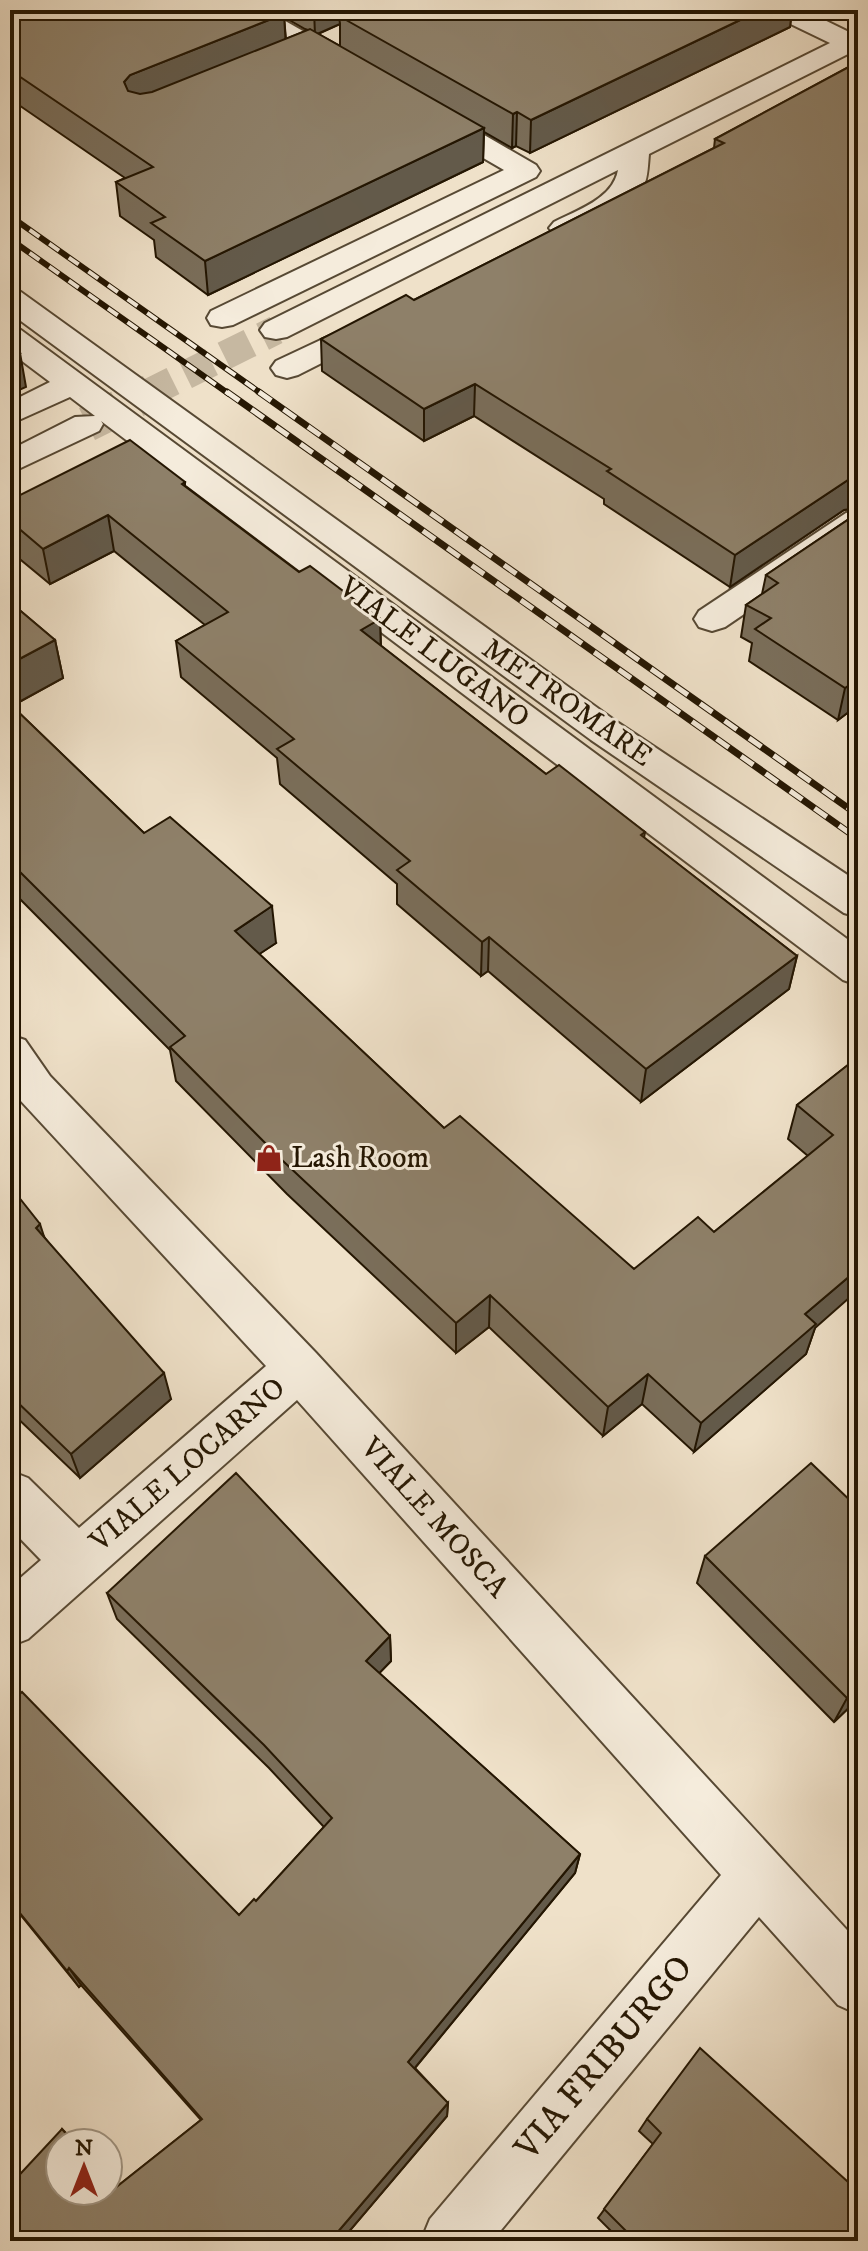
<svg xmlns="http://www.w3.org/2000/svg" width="868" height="2251" font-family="'IM FELL DW Pica',serif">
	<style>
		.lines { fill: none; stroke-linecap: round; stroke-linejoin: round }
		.minor-tunnel-far1 { stroke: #c6b8a1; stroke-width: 29; stroke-dasharray: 29 14; stroke-linecap: butt }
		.minor-tunnel { stroke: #c6b8a1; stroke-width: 36; stroke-dasharray: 36 18; stroke-linecap: butt }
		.minor-casing { stroke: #574934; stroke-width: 4 }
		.minor { fill: #f5ecdc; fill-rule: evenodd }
		.rail-far1-casing { stroke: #241602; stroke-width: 6 }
		.rail-casing { stroke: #241602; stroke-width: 7 }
		.rail-far1 { stroke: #f5ecdc; stroke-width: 4; stroke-dasharray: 12; stroke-linecap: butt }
		.rail { stroke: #f5ecdc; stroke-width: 5; stroke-dasharray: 15; stroke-linecap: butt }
		.wall { fill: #7a6e5a; stroke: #241602; stroke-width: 2; fill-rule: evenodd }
		.shaded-wall { fill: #635a4a; stroke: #241602; stroke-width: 2 }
		.building { fill: #8e8069; stroke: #241602; stroke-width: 2 }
		.labels { text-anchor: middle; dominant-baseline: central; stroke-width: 6; stroke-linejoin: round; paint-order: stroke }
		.street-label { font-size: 30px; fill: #241602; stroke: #f5ecdc }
		.poi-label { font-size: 30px; fill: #241602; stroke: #f5ecdc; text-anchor: start }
		.near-street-label { font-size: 36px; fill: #241602; stroke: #f5ecdc }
	</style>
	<rect width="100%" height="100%" fill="#efe1c9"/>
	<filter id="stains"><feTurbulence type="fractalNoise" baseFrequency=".0025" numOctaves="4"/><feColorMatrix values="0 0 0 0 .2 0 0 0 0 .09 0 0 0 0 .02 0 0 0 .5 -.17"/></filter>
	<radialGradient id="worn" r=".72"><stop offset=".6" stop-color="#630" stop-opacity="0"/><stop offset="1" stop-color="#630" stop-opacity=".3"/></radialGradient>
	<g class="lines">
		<polyline class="minor-tunnel-far1" points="147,394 276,330"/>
		<polyline class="minor-tunnel" points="87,424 151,392"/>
		<g class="minor-casing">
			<g id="minor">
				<polygon points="234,10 266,10 352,59 355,65 352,71 332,71 238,16"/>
				<path d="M 770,10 L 804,10 L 851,33 L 858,31 L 858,54 L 852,52 L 649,154 C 648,164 648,177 644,185 C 633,208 578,240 554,234 L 549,228 L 554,222 C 577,210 613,199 618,170 L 287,337 L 276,339 L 265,337 L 260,330 L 265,323 L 830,43 L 774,16 Z"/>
				<polygon points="433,109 443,111 536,165 540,171 536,177 233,325 222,327 211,325 207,318 211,311 504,170 423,123 419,117 423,111"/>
				<polygon points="10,290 21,292 617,722 858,882 858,917 844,913 591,740 10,313"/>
				<polygon points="374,315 385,317 390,324 385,331 298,375 287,378 276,375 271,368 276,361"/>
				<polygon points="10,328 21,330 858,947 858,985 843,980 101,421 103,424 99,431 10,473 10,450 75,417 95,416 70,397 10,424 10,402 50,382 10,352"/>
				<polygon points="858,510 858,537 725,627 712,631 699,627 694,619 699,611 846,513"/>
				<polygon points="10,1035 25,1040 50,1076 316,1353 858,1942 858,2014 838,2005 759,1917 492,2241 421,2241 430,2219 721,1875 297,1400 28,1639 10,1646 10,1587 41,1560 10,1528 10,1471 28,1478 79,1528 266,1366 20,1100 10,1086"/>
			</g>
		</g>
		<use href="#minor" class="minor"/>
		<g class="rail-far1-casing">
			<g id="rail-far1">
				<polyline points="10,216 262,394"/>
				<polyline points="10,239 229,394"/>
			</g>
		</g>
		<g class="rail-casing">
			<g id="rail">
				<polyline points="227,392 858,839"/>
				<polyline points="259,392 858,815"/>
			</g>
		</g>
		<use href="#rail-far1" class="rail-far1"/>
		<use href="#rail" class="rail"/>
	</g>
	<g class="wall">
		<path d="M 10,10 L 792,10 L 790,27 L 530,153 L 516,146 L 512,148 L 484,132 L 483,162 L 208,295 L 156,257 L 154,240 L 120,216 L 116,182 L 125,178 L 13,101 L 10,102 ZM 284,17 L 305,29 L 308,30 L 286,39 ZM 340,24 L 340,46 L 318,34 Z"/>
		<polygon points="858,62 858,508 844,510 730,587 604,504 604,499 474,416 424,441 322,371 321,339 414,300 714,148 715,139"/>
		<polygon points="185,482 185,486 299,572 380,619 381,646 546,774 645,832 644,838 797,956 789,989 641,1102 488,971 481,976 397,904 397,884 280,784 277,758 181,677 176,641 205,625 114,551 50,584 10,551 10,500"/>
		<polygon points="858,513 858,716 850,711 838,720 749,661 752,643 741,637 746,605 762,594 766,575"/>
		<polygon points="10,602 55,640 63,678 12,706 144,833 276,943 259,954 444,1128 634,1269 714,1232 808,1156 788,1139 797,1105 858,1057 815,1328 806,1354 694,1452 642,1404 603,1436 489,1327 456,1353 287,1194 176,1081 170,1050 10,889"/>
		<polygon points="10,1186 45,1238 171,1399 80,1478 10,1411"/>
		<polygon points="705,1556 858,1699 834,1722 697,1583"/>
		<polygon points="107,1593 390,1636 391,1661 379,1673 580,1854 575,1873 415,2068 448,2103 447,2116 341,2241 10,2241 12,2220 62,2129 76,2143 60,2143 108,2179 115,2188 201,2120 81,1985 79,1987 10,1902 10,1703 239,1915 256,1901 324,1827 269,1768 117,1619"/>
		<polygon points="647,2119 858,2241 621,2241 598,2218 653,2144 639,2131"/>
	</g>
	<g class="shaded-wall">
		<polygon points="314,10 371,10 339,16 340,24 315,35"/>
		<polygon points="761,10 792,10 790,27 530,153 531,120"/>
		<polygon points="284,14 286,48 134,108 124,82 130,75"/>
		<polygon points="10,86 13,101 10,102"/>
		<polygon points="517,112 516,146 512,148 513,114"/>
		<polygon points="484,128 483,162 208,295 205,261"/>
		<polygon points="20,353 26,387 10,394 10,358"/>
		<polygon points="475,384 474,416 424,441 424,409"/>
		<polygon points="858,477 858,508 844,510 730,587 735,555 851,478"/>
		<polygon points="108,515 114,551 50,584 43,549"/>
		<polygon points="380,619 381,654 361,630"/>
		<polygon points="55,640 63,678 10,707 10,664"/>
		<polygon points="858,679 850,711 838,720 845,688"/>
		<polygon points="272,906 276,943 240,967 235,931"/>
		<polygon points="489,937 488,971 481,976 482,942"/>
		<polygon points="797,956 789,989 641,1102 646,1069"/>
		<polygon points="40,1224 49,1252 36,1228"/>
		<polygon points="858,1269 858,1290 815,1328 806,1354 694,1452 701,1423 805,1314"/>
		<polygon points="490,1295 489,1327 456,1353 456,1323"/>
		<polygon points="164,1373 171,1399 80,1478 71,1454"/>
		<polygon points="648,1374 642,1404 603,1436 608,1407"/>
		<polygon points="390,1636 391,1661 368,1685 366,1661"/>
		<polygon points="858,1687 858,1699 834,1722 847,1698"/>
		<polygon points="580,1854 575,1873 409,2075 408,2062"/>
		<polygon points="69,1968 81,1985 79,1987 67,1971"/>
		<polygon points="448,2103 447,2116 341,2241 330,2241"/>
		<polygon points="304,2235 307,2241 298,2241"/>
	</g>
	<g class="building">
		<polygon points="10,10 276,10 284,14 130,75 124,82 128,91 140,94 152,92 310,29 484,128 205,261 151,223 165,217 116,182 153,167 10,70"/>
		<polygon points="354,10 761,10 531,120 517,112 513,114 339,16"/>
		<polygon points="858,62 858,477 851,478 735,555 607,471 611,469 475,384 424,409 321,339 406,295 414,300 724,143 715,139"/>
		<polygon points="10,346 20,353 10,358"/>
		<polygon points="130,440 185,482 182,484 299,572 310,566 380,619 361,630 546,774 559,765 645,832 641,835 797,956 646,1069 489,937 482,942 397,870 410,861 277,749 294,739 176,641 228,612 108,515 43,549 10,521 10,500"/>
		<polygon points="858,513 858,679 845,688 755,629 771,618 746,605 778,583 766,575"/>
		<polygon points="10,602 55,640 10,664"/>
		<polygon points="10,704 144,833 170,817 272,906 235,931 444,1128 460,1116 634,1269 698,1217 714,1232 833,1135 797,1105 858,1057 858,1269 805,1314 816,1324 701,1423 648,1374 608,1407 490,1295 456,1323 283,1161 170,1047 185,1036 10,862"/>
		<polygon points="10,1186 40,1224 36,1228 164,1373 71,1454 10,1395"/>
		<polygon points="811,1463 858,1508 858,1687 847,1698 705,1556"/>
		<polygon points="236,1473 390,1636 366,1661 580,1854 408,2062 448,2103 330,2241 309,2241 304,2235 298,2241 10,2241 10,2223 12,2220 10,2217 10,2185 62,2129 74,2143 60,2143 60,2191 108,2191 108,2183 114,2189 202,2119 69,1968 67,1971 10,1901 10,1703 22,1692 239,1915 254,1899 256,1901 332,1818 264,1745 107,1593"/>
		<polygon points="700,2048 858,2191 858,2241 636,2241 604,2209 661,2133 647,2119"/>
	</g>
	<defs>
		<g id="shop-bare" transform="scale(2.16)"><path d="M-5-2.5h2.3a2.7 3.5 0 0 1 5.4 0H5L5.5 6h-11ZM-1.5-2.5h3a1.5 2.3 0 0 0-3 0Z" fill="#8f2418" stroke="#f5ecdc" stroke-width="2.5" paint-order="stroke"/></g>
	</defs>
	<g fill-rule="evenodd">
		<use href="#shop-bare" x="269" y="1158"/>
	</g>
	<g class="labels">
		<g class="street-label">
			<text transform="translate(434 653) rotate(37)">VIALE LUGANO</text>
			<text transform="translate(567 703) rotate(35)">METROMARE</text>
			<text transform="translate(188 1465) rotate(-41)">VIALE LOCARNO</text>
			<text transform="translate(434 1518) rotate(48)">VIALE MOSCA</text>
		</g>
		<g class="poi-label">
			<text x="291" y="1158">Lash Room</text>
		</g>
		<g class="near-street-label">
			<text transform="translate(604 2058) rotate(-50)">VIA FRIBURGO</text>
		</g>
	</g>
	<rect width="868" height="2251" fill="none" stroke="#efe1c9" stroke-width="40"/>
	<rect x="12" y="12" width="844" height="2227" fill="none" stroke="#241602" stroke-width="4"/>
	<rect x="20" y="20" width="828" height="2211" fill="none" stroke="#241602" stroke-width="2"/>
	<g transform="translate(84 2167)"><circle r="38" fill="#f5ecdc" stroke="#a19685" stroke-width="2"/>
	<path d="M0-6L14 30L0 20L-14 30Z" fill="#8f2418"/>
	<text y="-12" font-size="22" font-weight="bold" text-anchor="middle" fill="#241602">N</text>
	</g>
	<rect width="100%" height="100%" filter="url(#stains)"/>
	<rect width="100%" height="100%" fill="url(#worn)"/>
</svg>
